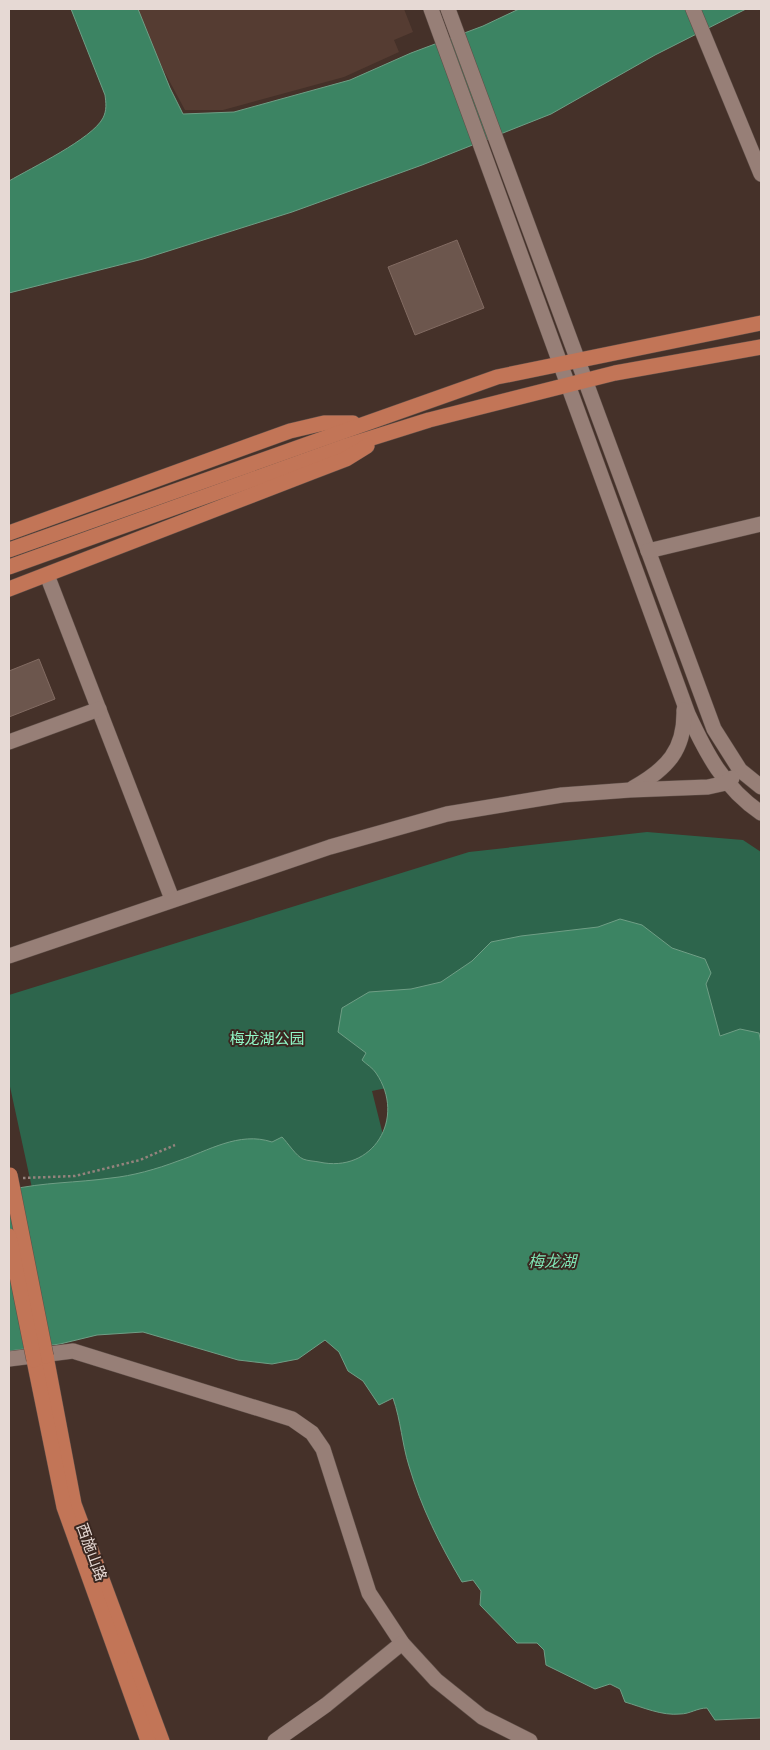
<svg xmlns="http://www.w3.org/2000/svg" width="770" height="1750" font-family="Inter,'Noto Sans SC',sans-serif">
	<style>
		.built { fill: #553c32 }
		.green { fill: #2d654c }
		.water { fill: #3c8463; stroke: #6f9e85 }
		.building { fill: #6c564d; stroke: #826b62 }
		.lines { fill: none; stroke-linecap: round; stroke-linejoin: round }
		.minor-casing { stroke: #5f4f48; stroke-width: 16 }
		.major-casing { stroke: #5f4f48; stroke-width: 16 }
		.path { stroke: #94837d; stroke-width: 2.5; stroke-dasharray: 2.5 2.5; stroke-linecap: butt }
		.minor { stroke: #977f77; stroke-width: 15 }
		.major { stroke: #c27557; stroke-width: 15 }
		.major-bridge-casing { stroke: #5f4f48; stroke-width: 16; stroke-linecap: butt }
		.major-bridge { stroke: #c27557; stroke-width: 15 }
		.labels { text-anchor: middle; dominant-baseline: central; stroke-width: 4; stroke-linejoin: round; paint-order: stroke }
		.park-label { font-size: 15px; fill: #91f8c7; stroke: #3a2720 }
		.street-label { font-size: 15px; fill: #e6d9d4; stroke: #3a2720 }
		.water-label { font-size: 16px; font-style: italic; fill: #7fe5b5; stroke: #3a2720 }
	</style>
	<rect width="100%" height="100%" fill="#453129"/>
	<polygon class="built" points="138,9 404,9 413,32 394,40 399,52 344,77 223,110 185,110 158,60"/>
	<polygon class="green" points="647,832 743,840 761,852 761,1047 467,1071 372,1091 385,1143 361,1174 35,1202 9,1082 9,995 469,852"/>
	<g class="water">
		<path d="M 71,9 L 138,9 L 170,88 L 183,114 L 234,112 L 350,80 L 411,53 L 483,26 L 519,9 L 746,9 L 655,55 L 551,114 L 422,165 L 292,212 L 143,259 L 9,293 L 9,181 C 31,168 92,139 103,118 C 107,110 106,103 105,95 Z"/>
		<path d="M 620,919 L 642,925 L 672,948 L 705,959 L 711,973 L 706,984 L 720,1036 L 740,1029 L 759,1033 L 761,1044 L 761,1718 L 715,1720 L 707,1708 C 697,1708 690,1714 680,1714 C 662,1716 642,1707 625,1702 L 620,1689 L 610,1684 L 595,1689 L 546,1665 L 544,1650 L 537,1643 L 517,1643 L 480,1605 L 481,1591 L 473,1580 L 462,1582 C 440,1545 421,1507 409,1466 C 402,1444 401,1421 393,1398 L 379,1405 L 363,1381 L 348,1371 L 339,1352 L 325,1340 L 298,1359 L 272,1364 L 238,1360 L 143,1332 L 97,1335 L 60,1344 L 9,1351 L 9,1190 C 44,1182 76,1183 111,1178 C 132,1176 157,1169 178,1161 C 208,1151 239,1131 272,1142 L 282,1137 C 288,1143 296,1156 303,1159 C 308,1161 314,1161 319,1162 C 373,1174 407,1118 376,1073 C 373,1068 366,1064 362,1060 L 366,1053 L 338,1032 L 342,1008 L 369,992 L 411,989 L 441,982 L 472,961 L 491,942 L 521,936 L 598,927 Z"/>
	</g>
	<g class="building">
		<polygon points="457,240 484,308 415,335 388,267"/>
		<polygon points="39,659 55,699 9,717 9,671"/>
	</g>
	<g class="lines">
		<g class="minor-casing">
			<g id="minor">
				<path d="M 431,9 L 688,714 C 706,753 724,788 761,813"/>
				<polyline points="448,9 714,729 740,770 761,787"/>
				<polyline points="693,9 761,174"/>
				<polyline points="648,551 761,524"/>
				<polyline points="47,575 172,899"/>
				<polyline points="9,742 99,709"/>
				<path d="M 633,788 C 667,769 685,750 684,710"/>
				<polyline points="9,956 330,847 447,814 562,795 630,790 708,787 726,783 732,778"/>
				<polyline points="9,1359 73,1351 292,1419 312,1433 323,1449 369,1593 402,1643 436,1680 482,1717 530,1741"/>
				<polyline points="275,1741 326,1705 402,1643"/>
			</g>
		</g>
		<g class="major-casing">
			<g id="major">
				<polyline points="9,533 290,431 324,423 353,423"/>
				<polyline points="9,550 497,377 761,323"/>
				<polyline points="9,567 343,447 429,420 615,373 761,347"/>
				<polyline points="9,589 312,472 346,459 367,446"/>
				<polyline points="46,1356 74,1504 162,1741"/>
				<polyline points="34,1360 64,1507 148,1741"/>
			</g>
		</g>
		<polyline class="path" points="23,1178 75,1176 140,1160 175,1145"/>
		<use href="#minor" class="minor"/>
		<use href="#major" class="major"/>
		<g class="major-bridge-casing">
			<g id="major-bridge">
				<polyline points="10,1175 46,1356"/>
				<polyline points="9,1236 34,1360"/>
			</g>
		</g>
		<use href="#major-bridge" class="major-bridge"/>
	</g>
	<g class="labels">
		<g class="park-label">
			<text x="267" y="1038">梅龙湖公园</text>
		</g>
		<g class="street-label">
			<text transform="translate(92 1552) rotate(70)">西施山路</text>
		</g>
		<g class="water-label">
			<text x="552" y="1261">梅龙湖</text>
		</g>
	</g>
	<rect width="770" height="1750" fill="none" stroke="#e6d9d4" stroke-width="20"/>
</svg>
